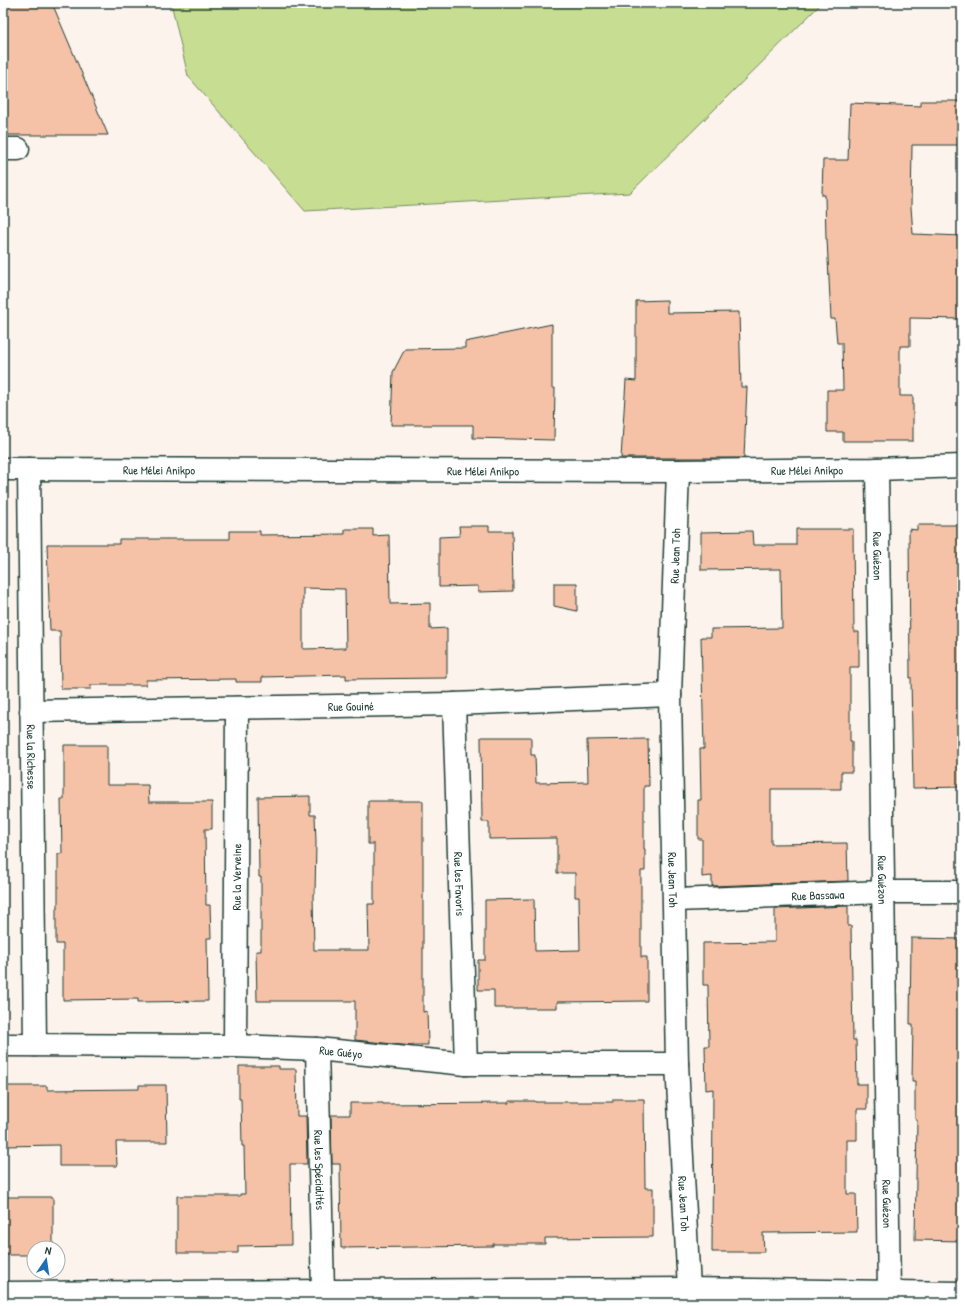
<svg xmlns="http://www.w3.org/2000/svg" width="965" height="1306" font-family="'Patrick Hand',sans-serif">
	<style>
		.green { fill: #c7dd92; stroke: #738d63 }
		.building { fill: #f6c2a7; stroke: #1f3d34; fill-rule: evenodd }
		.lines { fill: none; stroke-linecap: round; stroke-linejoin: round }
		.minor-casing { stroke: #1f3d34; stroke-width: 25 }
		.minor { stroke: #fff; stroke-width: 22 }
		.labels { text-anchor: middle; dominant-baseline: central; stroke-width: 3; stroke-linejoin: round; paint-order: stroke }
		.street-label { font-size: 12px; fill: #1f3d34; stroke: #fff }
	</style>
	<rect width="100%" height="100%" fill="#fdf3ed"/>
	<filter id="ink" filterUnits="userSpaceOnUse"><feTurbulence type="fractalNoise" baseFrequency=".025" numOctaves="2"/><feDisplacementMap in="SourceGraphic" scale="8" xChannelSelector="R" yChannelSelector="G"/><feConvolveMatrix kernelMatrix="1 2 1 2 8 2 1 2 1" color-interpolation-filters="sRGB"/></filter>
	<g filter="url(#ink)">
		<polygon class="green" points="171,3 822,3 630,193 305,211 188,76"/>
		<g class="building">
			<polygon points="3,3 52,3 108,135 3,135"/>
			<polygon points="921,101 962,101 962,145 912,145 911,207 913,234 962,236 962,319 910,318 910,346 900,346 900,396 913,396 913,441 843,441 843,432 827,432 827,390 843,390 842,343 837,343 835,319 831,319 827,239 826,239 825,195 822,195 823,160 848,160 850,103 921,106"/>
			<polygon points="667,300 667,313 739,312 741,387 747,387 744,458 621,458 626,380 636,381 636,301"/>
			<polygon points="552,324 552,388 555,388 554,440 473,438 473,425 391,425 393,372 405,349 465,348 465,342"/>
			<polygon points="917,525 962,525 962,787 913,788 911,677 910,678 909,529 917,530"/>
			<polygon points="459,526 489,526 489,531 512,531 513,591 478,592 478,586 439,587 439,537 460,536"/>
			<path d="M 345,529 L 373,529 L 373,536 L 389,535 L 390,604 L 430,603 L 430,629 L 447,628 L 447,678 L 346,679 L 346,675 L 262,677 L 262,682 L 236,682 L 236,679 L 146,680 L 146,685 L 91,685 L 91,689 L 61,689 L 60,631 L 50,631 L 47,544 L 119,544 L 119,539 L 230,539 L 230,531 L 260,531 L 260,535 L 345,534 ZM 303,588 L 345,589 L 346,648 L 303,649 Z"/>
			<polygon points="796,529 853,529 854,632 859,632 859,667 850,667 850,741 852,741 852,772 841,772 841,789 771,789 771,844 847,843 848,881 712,886 712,876 702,877 702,839 698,839 698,800 701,800 700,749 704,749 701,637 711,637 711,629 782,628 781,569 701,570 701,532 752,531 753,545 796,545"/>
			<polygon points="554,583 577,583 577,611 554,606"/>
			<polygon points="481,737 531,737 531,755 535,755 536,783 588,782 587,740 648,739 649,786 644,786 644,849 645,849 645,871 641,871 641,957 647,957 647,1001 557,1002 557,1008 494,1008 494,990 478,990 478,960 485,960 485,900 534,899 535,951 580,950 579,897 575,897 575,873 557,873 557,838 489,839 489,822 482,822"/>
			<polygon points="64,745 107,745 107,785 148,785 149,802 212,802 212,829 205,829 206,905 210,905 211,938 207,938 208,1001 138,1002 138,999 63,1000 63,944 56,944 56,908 58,908 58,854 62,854 61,799 64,799"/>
			<polygon points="310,796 310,815 315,815 316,842 315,894 313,894 314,950 369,950 368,904 374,904 374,844 368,844 368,801 423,801 423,1012 427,1011 428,1045 412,1045 412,1046 355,1040 355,1001 257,1001 256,951 261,951 261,877 259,877 258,797"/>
			<polygon points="848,906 848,926 851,926 853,1040 856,1040 857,1084 867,1084 867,1109 857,1109 857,1140 847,1140 847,1194 856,1194 857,1232 763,1233 764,1252 712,1252 713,1089 706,1090 705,1046 709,1046 708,985 703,985 703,943 775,942 775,909"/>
			<polygon points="911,938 962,939 962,1241 915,1240 917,1120 915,1119 915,1081 912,1081 913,1024 910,1024"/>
			<polygon points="239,1066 279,1066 279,1069 296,1069 297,1116 306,1116 307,1164 290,1164 291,1245 238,1246 238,1253 177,1253 177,1196 240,1196 240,1194 245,1194 244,1146 242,1146 241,1099 239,1099"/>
			<polygon points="139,1085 166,1085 167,1142 116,1142 117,1166 59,1166 59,1145 3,1146 3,1086 47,1086 47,1090 139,1089"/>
			<polygon points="613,1099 644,1099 645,1188 653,1188 653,1237 545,1238 545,1244 493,1244 493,1246 341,1248 340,1164 332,1164 331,1115 350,1115 350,1103 383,1103 383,1104 509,1103 509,1101 535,1101 535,1102 613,1102"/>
			<polygon points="3,1197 53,1197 53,1248 34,1248 34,1255 3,1255"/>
		</g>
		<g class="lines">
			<g class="minor-casing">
				<g id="minor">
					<polyline points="3,149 18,149"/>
					<path id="s1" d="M 3,469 L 678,471 L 877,469 L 962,466"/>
					<path id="s2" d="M 29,469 L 35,1045"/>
					<path id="s3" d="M 877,469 L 889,1292"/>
					<path id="s4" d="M 678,471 L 670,695 L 677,1064 L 689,1289"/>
					<path id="s5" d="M 454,704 L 466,1064"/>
					<path id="s6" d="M 31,711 L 454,704 L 670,695"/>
					<path id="s7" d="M 675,900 L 884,892 L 962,892"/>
					<path id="s8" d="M 3,1045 L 235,1046 L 317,1049 L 466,1064 L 677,1064"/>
					<path id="s9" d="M 235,1046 L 237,708"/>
					<path id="s10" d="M 317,1049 L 323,1291"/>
					<polyline points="3,1293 689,1289 962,1293"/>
				</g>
			</g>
			<use href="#minor" class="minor"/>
		</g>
	</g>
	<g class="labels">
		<g class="street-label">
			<text stroke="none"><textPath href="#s1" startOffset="156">Rue Mélei Anikpo</textPath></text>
			<text stroke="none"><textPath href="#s1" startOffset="480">Rue Mélei Anikpo</textPath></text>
			<text stroke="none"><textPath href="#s1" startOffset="804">Rue Mélei Anikpo</textPath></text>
			<text transform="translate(675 556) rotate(-88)">Rue Jean Toh</text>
			<text stroke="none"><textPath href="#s3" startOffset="87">Rue Guézon</textPath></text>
			<text stroke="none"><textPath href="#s6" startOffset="320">Rue Gouiné</textPath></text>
			<text stroke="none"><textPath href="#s2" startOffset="288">Rue la Richesse</textPath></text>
			<text stroke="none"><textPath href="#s9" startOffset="169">Rue la Verveine</textPath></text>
			<text stroke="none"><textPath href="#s4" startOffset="409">Rue Jean Toh</textPath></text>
			<text stroke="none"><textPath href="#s3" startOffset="411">Rue Guézon</textPath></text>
			<text stroke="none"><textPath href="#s5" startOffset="180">Rue les Favoris</textPath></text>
			<text stroke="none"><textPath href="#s7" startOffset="143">Rue Bassawa</textPath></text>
			<text stroke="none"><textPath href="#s8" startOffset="338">Rue Guéyo</textPath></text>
			<text stroke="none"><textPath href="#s10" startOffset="121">Rue les Spécialités</textPath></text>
			<text stroke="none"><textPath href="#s4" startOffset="733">Rue Jean Toh</textPath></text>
			<text stroke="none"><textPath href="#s3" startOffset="735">Rue Guézon</textPath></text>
		</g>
	</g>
	<rect width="965" height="1306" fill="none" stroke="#fff" stroke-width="16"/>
	<rect x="8" y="8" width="949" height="1290" fill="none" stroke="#1f3d34" stroke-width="1.5" filter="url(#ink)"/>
	<g transform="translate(46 1260) rotate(13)"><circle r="19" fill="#ffffff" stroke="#a5b1ae"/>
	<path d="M0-3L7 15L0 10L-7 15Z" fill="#1f6fb2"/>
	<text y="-6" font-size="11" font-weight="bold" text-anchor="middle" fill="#1f3d34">N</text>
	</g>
</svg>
